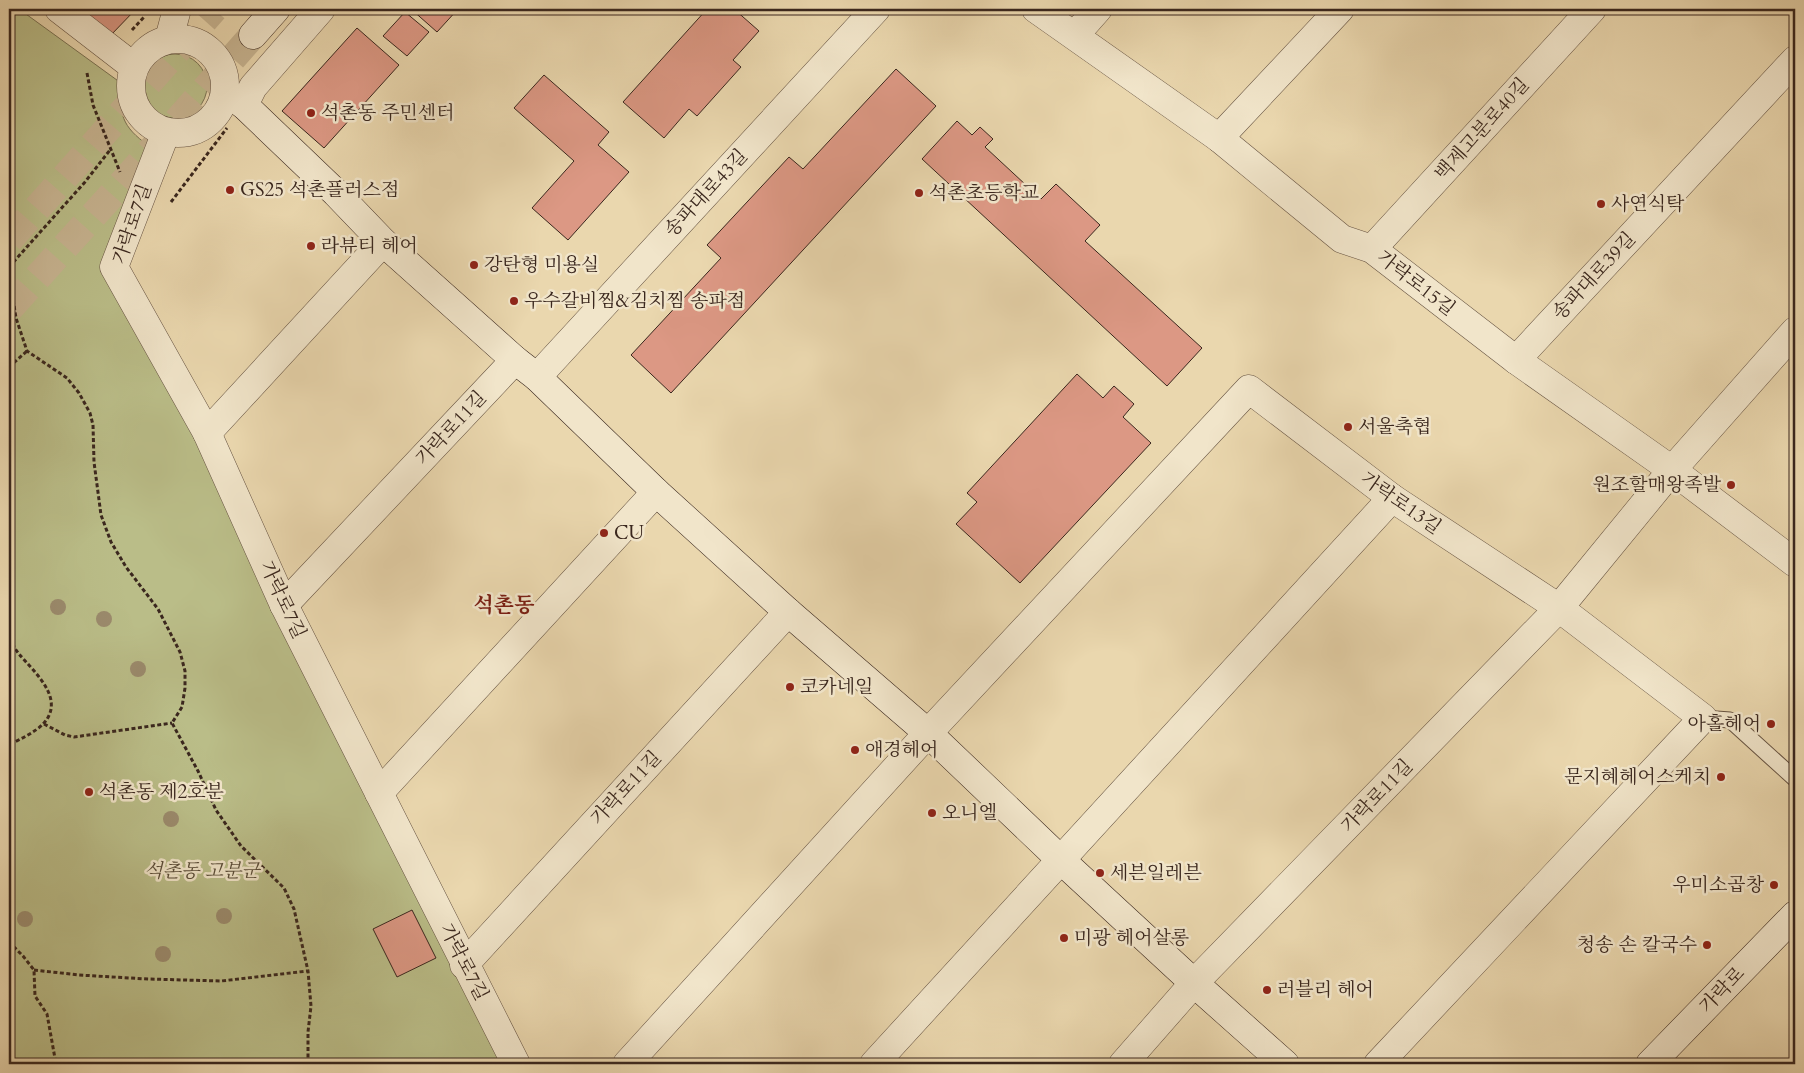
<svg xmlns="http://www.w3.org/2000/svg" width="1804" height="1073" font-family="Cardo,'Noto Serif KR',serif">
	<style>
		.green { fill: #babd88; stroke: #7a7253 }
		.building { fill: #dc9884; stroke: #3a271e }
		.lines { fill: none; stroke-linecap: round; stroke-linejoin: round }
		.secondary-tunnel { stroke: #c7b491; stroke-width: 28; stroke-dasharray: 28 14; stroke-linecap: butt }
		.lane-casing { stroke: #665342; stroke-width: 17 }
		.street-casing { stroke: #665342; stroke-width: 29 }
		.secondary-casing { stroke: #3a271e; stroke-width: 29 }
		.path { stroke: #3a271e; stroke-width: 3; stroke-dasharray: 4 2.5; stroke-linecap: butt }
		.lane { stroke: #f1e5ca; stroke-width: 15 }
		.street { stroke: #f1e5ca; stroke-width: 28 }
		.secondary { stroke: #f1e5ca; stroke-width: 28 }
		.tree { fill: #9b8b6d }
		.poi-dot { fill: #8f2418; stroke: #f1e5ca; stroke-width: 2 }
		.labels { text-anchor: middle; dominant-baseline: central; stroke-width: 5; stroke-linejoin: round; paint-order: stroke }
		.poi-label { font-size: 19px; fill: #3a271e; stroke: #f1e5ca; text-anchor: start }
		.street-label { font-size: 19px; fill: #3a271e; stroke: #f1e5ca }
		.park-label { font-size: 19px; font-style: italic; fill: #5a4c38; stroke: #f1e5ca }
		.quarter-label { font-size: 21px; font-weight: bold; fill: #7a1f14; stroke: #f1e5ca }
	</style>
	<rect width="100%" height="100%" fill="#ead7ae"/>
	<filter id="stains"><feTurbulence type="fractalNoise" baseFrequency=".004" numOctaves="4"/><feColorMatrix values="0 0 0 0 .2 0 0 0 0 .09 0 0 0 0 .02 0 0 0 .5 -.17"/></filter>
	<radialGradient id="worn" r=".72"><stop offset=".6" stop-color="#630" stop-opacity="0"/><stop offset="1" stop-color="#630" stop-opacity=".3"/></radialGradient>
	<g class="green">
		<path d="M 9,9 L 19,9 L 121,83 C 118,119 125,129 153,149 L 103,264 L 207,433 L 516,1064 L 9,1064 Z"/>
		<circle cx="175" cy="86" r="32"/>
	</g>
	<g class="building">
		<polygon points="81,9 136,9 110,36"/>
		<polygon points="411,9 458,9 437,32"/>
		<polygon points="707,9 734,9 759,31 733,60 741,67 697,116 689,109 664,138 623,102"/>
		<polygon points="405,12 429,32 407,56 383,36"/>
		<polygon points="357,28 399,65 324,148 282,111"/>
		<polygon points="896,69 936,106 671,393 631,355 721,258 707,245 789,157 803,169"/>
		<polygon points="544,75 609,132 598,145 629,172 568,240 532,208 574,161 514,108"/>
		<polygon points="957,121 972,135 980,127 993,139 985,147 1041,199 1056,184 1100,225 1085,241 1202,348 1167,386 922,159"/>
		<polygon points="1077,374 1103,398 1114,386 1134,404 1123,417 1151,443 1020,583 956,524 977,502 967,493"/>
		<polygon points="412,910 436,958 397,977 373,929"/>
	</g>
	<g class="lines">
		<g class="secondary-tunnel">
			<polyline points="9,240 214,9"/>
			<polyline points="9,309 118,188 253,35"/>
		</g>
		<g class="lane-casing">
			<polyline id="lane" points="1703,718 1730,720 1795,779"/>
		</g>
		<g class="street-casing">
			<g id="street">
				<polyline points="59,9 134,67"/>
				<polyline points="1036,9 1219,138 1342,239 1372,249 1516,360 1672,470 1795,563"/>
				<polyline points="1075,35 1098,9"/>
				<polyline points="169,39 177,9"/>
				<circle cx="178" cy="86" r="47"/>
				<polyline points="225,92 244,105 253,87 321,9"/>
				<polyline points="166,132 114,267 207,433 284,605 516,1064"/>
				<polyline points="1219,138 1340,9"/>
				<polyline points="1372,249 1592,9"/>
				<polyline points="1516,360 1795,60"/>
				<polyline points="537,377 876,9"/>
				<polyline points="207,433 383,242"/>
				<polyline points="284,605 515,360"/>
				<polyline points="379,793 656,492"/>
				<polyline points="464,965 788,612"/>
				<polyline points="627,1064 928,733 1249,389 1392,498 1559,608 1703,718 1378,1064"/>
				<polyline points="874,1064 1392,498"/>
				<polyline points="1123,1064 1194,983 1559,608 1672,470 1795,331"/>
			</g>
		</g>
		<g class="secondary-casing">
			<g id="secondary">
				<polyline points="253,35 276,9"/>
				<polyline points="244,105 336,193 383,242 515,360 537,377 656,492 788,612 928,733 1062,861 1194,983 1285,1064"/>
				<polyline points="1650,1064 1795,915"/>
			</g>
		</g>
		<g class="path">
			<polyline points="132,30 145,16"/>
			<polyline points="87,73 93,105 120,172"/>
			<polyline points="171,202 227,128"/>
			<polyline points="9,267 85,182 110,150"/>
			<polyline points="9,274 16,318 27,351 67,378 79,393 90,413 93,425 94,462 101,515 111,542 126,567 158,609 180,652 185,671 185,688 182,707 172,723 198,771 216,810 241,846 284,888 294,909 308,971 311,1006 308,1032 308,1060 310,1064"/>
			<polyline points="9,367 27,351"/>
			<path d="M 9,638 C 12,643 15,649 19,654 C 33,671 66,698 44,723 C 36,732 20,739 9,745"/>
			<polyline points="44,724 65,735 74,737 172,723"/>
			<polyline points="9,942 23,956 34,970 35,996 47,1014 56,1064"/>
			<polyline points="34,970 79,975 148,979 221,981 307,971"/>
		</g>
		<use href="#lane" class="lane"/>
		<use href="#street" class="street"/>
		<use href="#secondary" class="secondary"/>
	</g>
	<g class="tree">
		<circle cx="58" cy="607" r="8"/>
		<circle cx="104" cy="619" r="8"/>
		<circle cx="138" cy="669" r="8"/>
		<circle cx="171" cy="819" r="8"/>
		<circle cx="224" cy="916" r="8"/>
		<circle cx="25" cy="919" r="8"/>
		<circle cx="163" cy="954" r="8"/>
	</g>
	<g class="poi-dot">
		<circle cx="311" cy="113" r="5"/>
		<circle cx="230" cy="190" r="5"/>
		<circle cx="919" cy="193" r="5"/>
		<circle cx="1601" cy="204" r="5"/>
		<circle cx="311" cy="246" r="5"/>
		<circle cx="474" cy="265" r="5"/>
		<circle cx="514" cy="301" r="5"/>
		<circle cx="1348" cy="427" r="5"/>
		<circle cx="1731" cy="485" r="5"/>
		<circle cx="604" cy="533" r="5"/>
		<circle cx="790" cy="687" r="5"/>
		<circle cx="1771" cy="724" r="5"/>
		<circle cx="855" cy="750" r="5"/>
		<circle cx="1721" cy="777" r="5"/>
		<circle cx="89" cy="792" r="5"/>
		<circle cx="932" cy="813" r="5"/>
		<circle cx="1100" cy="873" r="5"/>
		<circle cx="1774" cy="885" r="5"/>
		<circle cx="1064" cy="938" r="5"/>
		<circle cx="1707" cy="945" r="5"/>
		<circle cx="1267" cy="990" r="5"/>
	</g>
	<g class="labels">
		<g class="poi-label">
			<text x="321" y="113">석촌동 주민센터</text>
			<text x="240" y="190">GS25 석촌플러스점</text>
			<text x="929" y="193">석촌초등학교</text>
			<text x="1611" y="204">사연식탁</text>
			<text x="321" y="246">라뷰티 헤어</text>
			<text x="484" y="265">강탄형 미용실</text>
			<text x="524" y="301">우수갈비찜&amp;김치찜 송파점</text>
			<text x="1358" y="427">서울축협</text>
			<text x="1721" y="485" text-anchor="end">원조할매왕족발</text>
			<text x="614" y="533">CU</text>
			<text x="800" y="687">코카네일</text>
			<text x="1761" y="724" text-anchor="end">아홀헤어</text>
			<text x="865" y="750">애경헤어</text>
			<text x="1711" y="777" text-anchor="end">문지혜헤어스케치</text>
			<text x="99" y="792">석촌동 제2호분</text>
			<text x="942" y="813">오니엘</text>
			<text x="1110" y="873">세븐일레븐</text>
			<text x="1764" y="885" text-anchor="end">우미소곱창</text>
			<text x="1074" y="938">미광 헤어살롱</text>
			<text x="1697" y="945" text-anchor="end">청송 손 칼국수</text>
			<text x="1277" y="990">러블리 헤어</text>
		</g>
		<g class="street-label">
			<text transform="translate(1482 129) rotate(-48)">백제고분로40길</text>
			<text transform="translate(706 193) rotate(-47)">송파대로43길</text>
			<text transform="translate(132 224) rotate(-71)">가락로7길</text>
			<text transform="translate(1594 276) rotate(-47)">송파대로39길</text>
			<text transform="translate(1416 283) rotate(38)">가락로15길</text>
			<text transform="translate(451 428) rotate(-47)">가락로11길</text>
			<text transform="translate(1401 503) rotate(35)">가락로13길</text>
			<text transform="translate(283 600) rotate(65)">가락로7길</text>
			<text transform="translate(626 788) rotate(-47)">가락로11길</text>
			<text transform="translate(1377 796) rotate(-46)">가락로11길</text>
			<text transform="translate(464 962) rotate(63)">가락로7길</text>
			<text transform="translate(1722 990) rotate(-46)">가락로</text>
		</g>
		<g class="park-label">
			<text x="202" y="871">석촌동 고분군</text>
		</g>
		<g class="quarter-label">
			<text x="504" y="605">석촌동</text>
		</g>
	</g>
	<rect width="1804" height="1073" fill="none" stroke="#ead7ae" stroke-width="30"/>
	<rect x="10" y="10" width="1784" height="1053" fill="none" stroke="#3a271e" stroke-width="2.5"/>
	<rect x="15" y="15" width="1774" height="1043" fill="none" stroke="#3a271e"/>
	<rect width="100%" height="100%" filter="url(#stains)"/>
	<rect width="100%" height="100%" fill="url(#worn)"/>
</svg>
